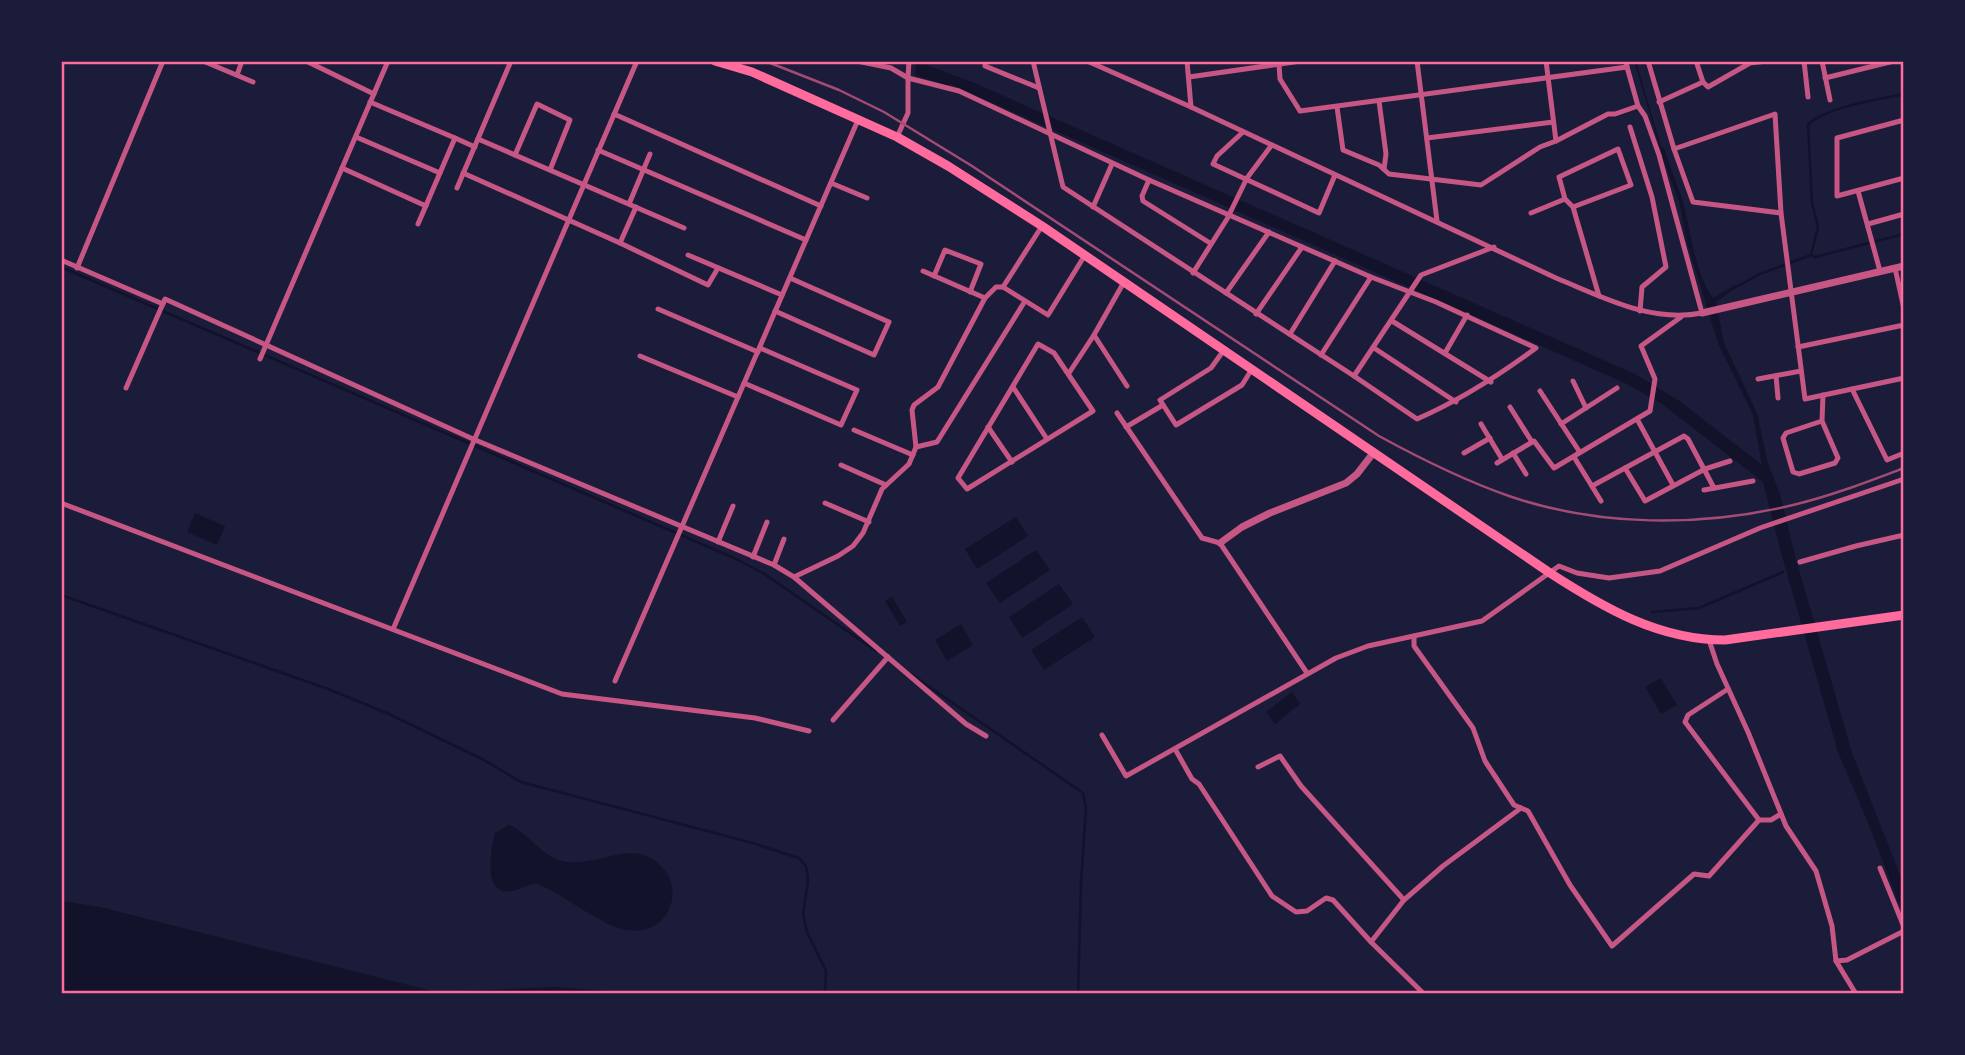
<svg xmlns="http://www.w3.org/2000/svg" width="1965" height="1055" font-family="Arial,sans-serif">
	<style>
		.water { fill: #12122b }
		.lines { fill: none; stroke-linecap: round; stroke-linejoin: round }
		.stream { stroke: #12122b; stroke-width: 2.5 }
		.minor { stroke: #c65784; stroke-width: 5 }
		.tertiary { stroke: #c65784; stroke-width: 7 }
		.primary { stroke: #ff6b9d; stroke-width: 9 }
		.rail { stroke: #a44b75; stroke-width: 2.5 }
		.neatline { fill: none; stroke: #ff6b9d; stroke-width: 2.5 }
	</style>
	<rect width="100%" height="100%" fill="#1b1b3a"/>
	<g class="water">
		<path d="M 916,61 L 972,82 L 1635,374 L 1681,402 L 1762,465 L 1753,415 L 1718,343 L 1687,242 L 1680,205 L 1663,158 L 1634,61 L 1636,61 L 1661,147 L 1664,148 C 1670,169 1680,189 1685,210 C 1692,240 1695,272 1713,298 L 1735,285 L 1737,287 L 1716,302 L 1724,343 L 1757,413 L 1768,464 L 1780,494 L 1795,556 L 1852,753 L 1904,885 L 1904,917 L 1871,830 L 1838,752 L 1782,556 L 1763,482 L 1662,404 L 1627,384 L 950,84 L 948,86 L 915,75 Z"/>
		<polygon points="195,513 225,526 217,545 187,532"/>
		<polygon points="1016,517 1028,536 977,569 965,549"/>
		<polygon points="1036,550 1050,570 1000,603 986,583"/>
		<polygon points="1059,584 1073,604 1022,638 1009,617"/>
		<polygon points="892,597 907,622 900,626 885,601"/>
		<polygon points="1082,617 1095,637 1044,670 1031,650"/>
		<polygon points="961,624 973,645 947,661 935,640"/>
		<polygon points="1661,678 1677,705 1661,714 1645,687"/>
		<polygon points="1292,692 1300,704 1275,724 1266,712"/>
		<path d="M 509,825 C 529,833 540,855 562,861 C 591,868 623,845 646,856 C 691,875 675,938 626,930 C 601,926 564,894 536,883 C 527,885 511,894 503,891 C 483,886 492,846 495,833 Z"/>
		<polygon points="61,901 100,907 436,992 556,987 643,994 61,994"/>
	</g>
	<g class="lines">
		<g class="stream">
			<polyline points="1811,255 1815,257 1904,234"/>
			<polyline points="61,267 734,558 763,573 876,651"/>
			<path d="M 1734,288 L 1760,274 L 1811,255 L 1818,227 L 1812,203 L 1808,124 C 1831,106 1875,100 1904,94"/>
			<polyline points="61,595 328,689 389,714 484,760 521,782 749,842 799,858 806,866 808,880 803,914 807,932 826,971 825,994"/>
			<polyline points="1652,612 1699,608 1783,572"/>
			<polyline points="911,674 1083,793 1086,808 1081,883 1078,994"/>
		</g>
		<g class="minor">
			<polyline points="203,61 253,82"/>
			<polyline points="306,61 374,94"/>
			<polyline points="857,61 891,68 908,78"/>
			<polyline points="985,61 985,66 1039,88"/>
			<polyline points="1033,61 1063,187 1354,376 1421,275 1494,247"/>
			<path d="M 1087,61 L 1191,107 L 1556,278 C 1603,297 1650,323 1702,313 L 1659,155 L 1645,116 L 1638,106 L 1627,67"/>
			<polyline points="1187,61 1191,107"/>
			<polyline points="1417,61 1437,221"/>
			<polyline points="1648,61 1674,149 1775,114 1781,213 1805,399 1904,378"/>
			<polyline points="1696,61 1703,82 1708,87 1750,63 1767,61"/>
			<polyline points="1804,61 1808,97"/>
			<polyline points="1822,61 1830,100"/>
			<polyline points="1279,64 1280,79 1300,111 1627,67 1626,61"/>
			<polyline points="237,75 242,61"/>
			<polyline points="1189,77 1301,61"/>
			<polyline points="908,78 909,61"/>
			<polyline points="1825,78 1894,61"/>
			<polyline points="1379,101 1386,154 1384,169"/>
			<polyline points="370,102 455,138 418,224"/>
			<polyline points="1659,102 1703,82"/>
			<polyline points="1337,107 1343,150 1379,165 1389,174 1481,185 1540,147 1556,141 1546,61"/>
			<polyline points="614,114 821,206"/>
			<polyline points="1904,120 1837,138 1837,196 1904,178"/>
			<polyline points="1630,127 1652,197 1666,267 1642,287 1640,311"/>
			<polyline points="1243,132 1217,156 1213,164 1319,213 1335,175"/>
			<polyline points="356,137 440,173"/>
			<path d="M 897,137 L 908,113 L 908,78 L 959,91 L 1149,180 L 1371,277 L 1436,302 L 1536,348 C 1498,376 1461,400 1417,419 L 1354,376"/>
			<polyline points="455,138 475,147"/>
			<polyline points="1427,138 1553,122"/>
			<polyline points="478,139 684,228"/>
			<polyline points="1556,141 1608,114 1615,114 1638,106"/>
			<polyline points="1674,149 1693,202 1781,213"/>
			<polyline points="598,150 806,240"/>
			<polyline points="515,155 537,104 570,120 550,170"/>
			<polyline points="342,168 426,206"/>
			<polyline points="463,173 620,243 708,285 718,268"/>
			<polyline points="1149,180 1142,196 1143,201 1210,243"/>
			<polyline points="831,183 867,198"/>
			<polyline points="457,188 511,61"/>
			<polyline points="1858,191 1880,271"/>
			<polyline points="629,204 650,154"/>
			<polyline points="1093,207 1112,164"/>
			<polyline points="1573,207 1631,185 1618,149 1559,177 1565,199 1573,207 1599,296"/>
			<polyline points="1531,213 1565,199"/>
			<polyline points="1868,224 1904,214"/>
			<polyline points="620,243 636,207"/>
			<polyline points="688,255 782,295"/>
			<polyline points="61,260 163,304"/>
			<polyline points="77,268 163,61"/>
			<polyline points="1895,268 1904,309"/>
			<polyline points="923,271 985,298"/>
			<polyline points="1193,273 1227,219 1247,178 1271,146"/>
			<polyline points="934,276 945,250 981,264 970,292"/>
			<polyline points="1003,287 1042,226"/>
			<polyline points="1226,293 1269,232"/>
			<polyline points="658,309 758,352"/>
			<polyline points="775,311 874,355 889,322 790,278"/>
			<polyline points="1256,314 1302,247"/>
			<polyline points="1392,321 1491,382"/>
			<polyline points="1290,334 1335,261"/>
			<polyline points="1094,335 1127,386"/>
			<polygon points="1038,344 1054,353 1093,411 967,489 958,478"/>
			<polyline points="1798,347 1904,325"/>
			<polyline points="1374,348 1456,402"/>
			<polyline points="1224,350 1211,368 1160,400 1176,425 1242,385 1252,369"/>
			<polyline points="1445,353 1467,315"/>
			<polyline points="1321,355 1371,277"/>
			<polyline points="640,356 738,397"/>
			<polyline points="260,359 388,61"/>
			<polyline points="1069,373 1094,335 1124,282"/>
			<polyline points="1776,376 1778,398"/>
			<polyline points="1758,379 1801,371"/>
			<polyline points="1573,381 1586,408"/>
			<polyline points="744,383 841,425 857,390 760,348"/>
			<polyline points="1013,387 1047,439"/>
			<polyline points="126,388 165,299 473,439 774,565 794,577 966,724 986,736"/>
			<polyline points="1852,389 1887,460 1904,453"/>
			<polyline points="1540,391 1579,451"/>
			<polyline points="1510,407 1532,442"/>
			<polyline points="1117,413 1202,538 1220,543 1307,673"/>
			<polyline points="1637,419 1673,485"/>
			<polyline points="1822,421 1786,433 1783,438 1793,472 1799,474 1835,463 1838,458 1822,421 1823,395"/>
			<polyline points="1481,424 1502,459"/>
			<polyline points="1561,424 1617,388"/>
			<polyline points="988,427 1012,462"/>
			<polyline points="1126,427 1163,405"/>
			<polyline points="854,430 913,455"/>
			<polyline points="916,447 937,442 1025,301"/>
			<polyline points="1464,453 1490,438"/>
			<polyline points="1513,453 1526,474"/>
			<polyline points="1574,457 1601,501"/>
			<polyline points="1497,463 1534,441 1554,468 1650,411 1655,379 1641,346 1681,317"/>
			<polyline points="841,465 886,485"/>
			<polyline points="1625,468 1645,501 1705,469 1730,461"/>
			<polyline points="1592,486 1684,436 1688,439 1714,488"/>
			<polyline points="1704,490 1753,481"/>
			<polyline points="61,503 562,694 755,718 809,731"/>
			<polyline points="825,503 869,522"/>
			<polyline points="718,542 733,506"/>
			<polyline points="753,557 767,522"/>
			<polyline points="1800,562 1856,546 1904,535"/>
			<polyline points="774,565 784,539"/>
			<polyline points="794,577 838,556 853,546 863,533 882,489 909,464 916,447 912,410 914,405 938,387 985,298 996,287 1003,287 1048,315 1085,255"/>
			<polyline points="394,627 637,61"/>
			<polyline points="1414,636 1414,646 1473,728 1485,761 1514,805 1528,811 1570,885 1612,946 1694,874 1709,876 1759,820 1685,722 1688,715 1728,689"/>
			<polyline points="1709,640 1717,664 1748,732 1786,826 1816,871 1832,926 1836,961 1856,994"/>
			<polyline points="615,681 858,120"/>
			<polyline points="833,720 888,657"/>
			<polyline points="1102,735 1126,776 1336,658 1368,646 1482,621 1559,566 1577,573 1609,578 1660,571 1760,528 1904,479"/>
			<polyline points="1175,749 1192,779 1199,784 1272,896 1296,912 1307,911 1326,898 1333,900 1371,942 1424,994"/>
			<polyline points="1258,767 1280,756 1301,786 1404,900"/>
			<polyline points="1759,820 1771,820 1781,814"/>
			<polyline points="1880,868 1904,927"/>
			<polyline points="1371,942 1404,900 1443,866 1521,808"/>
			<polyline points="1836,961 1847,960 1904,931"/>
		</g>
		<g class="tertiary">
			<polyline points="1702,313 1904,266"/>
			<polyline points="1220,543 1242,527 1270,513 1346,483 1357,474 1374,452"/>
		</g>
		<path class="primary" d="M 715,61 L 752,72 L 897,137 L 948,166 L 1042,226 L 1550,573 C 1604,608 1659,640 1725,640 L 1904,615"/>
		<path class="rail" d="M 765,61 L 839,90 L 884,112 L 972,166 L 1379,436 C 1421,459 1463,480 1509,496 C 1599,527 1702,527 1793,505 C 1831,496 1867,482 1904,468"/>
	</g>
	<rect width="1965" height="1055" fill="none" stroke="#1b1b3a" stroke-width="126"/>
	<rect x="63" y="63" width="1839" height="929" class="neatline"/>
</svg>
